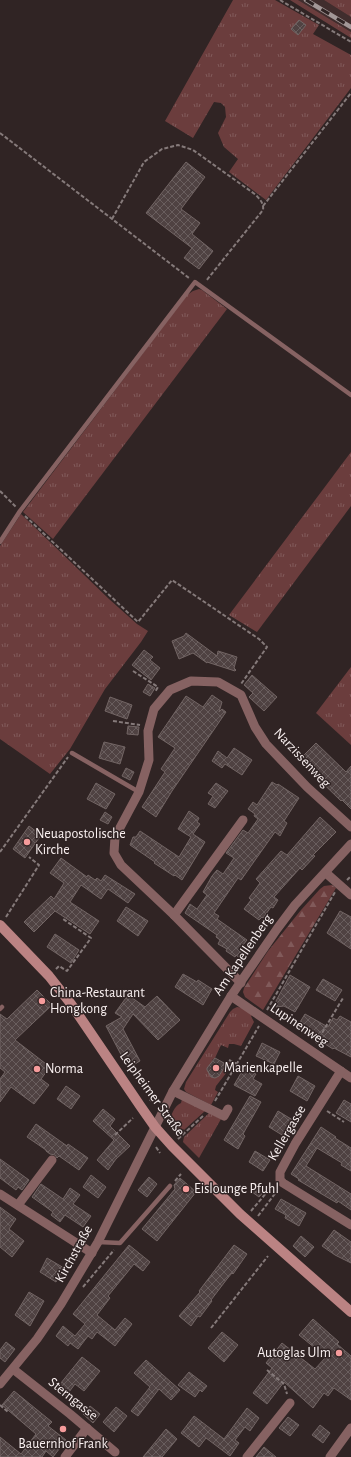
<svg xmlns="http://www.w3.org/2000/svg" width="351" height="1457" font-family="'Alegreya Sans',sans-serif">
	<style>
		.built { fill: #402d2d }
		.grass { fill: url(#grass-tufts) }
		.forest { fill: url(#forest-firs) }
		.building { fill: url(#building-cross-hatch); stroke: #726564 }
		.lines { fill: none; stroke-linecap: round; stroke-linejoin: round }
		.path { stroke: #857a7a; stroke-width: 2; stroke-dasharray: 4 2; stroke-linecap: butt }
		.service { stroke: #866262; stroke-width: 4.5 }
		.minor { stroke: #866262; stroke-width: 9 }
		.secondary { stroke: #bb8383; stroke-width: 10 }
		.rail-casing { stroke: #a29797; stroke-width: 4.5 }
		.rail { stroke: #302424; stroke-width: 3; stroke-dasharray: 9; stroke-linecap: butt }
		.poi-dot { fill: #f59b9b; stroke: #302424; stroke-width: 1.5 }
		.labels { text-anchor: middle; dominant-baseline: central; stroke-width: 3; stroke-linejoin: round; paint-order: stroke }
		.street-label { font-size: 14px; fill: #faf1f1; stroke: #302424 }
		.poi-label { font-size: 14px; fill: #faf1f1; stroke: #302424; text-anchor: start }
	</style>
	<defs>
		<pattern id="grass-tufts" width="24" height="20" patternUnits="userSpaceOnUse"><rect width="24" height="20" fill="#6b3d3d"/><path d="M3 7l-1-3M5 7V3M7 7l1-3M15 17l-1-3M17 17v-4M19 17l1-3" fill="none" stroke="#815a5a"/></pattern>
		<pattern id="forest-firs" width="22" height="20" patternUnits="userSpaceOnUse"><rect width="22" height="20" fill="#6b3d3d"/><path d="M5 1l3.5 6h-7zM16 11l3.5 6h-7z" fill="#815a5a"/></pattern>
		<pattern id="building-cross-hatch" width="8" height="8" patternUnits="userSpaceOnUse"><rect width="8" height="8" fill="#4f4242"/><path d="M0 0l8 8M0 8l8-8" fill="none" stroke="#695e5e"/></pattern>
	</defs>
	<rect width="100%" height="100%" fill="#302424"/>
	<polygon class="built" points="298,0 324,0 351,17 351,32"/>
	<g class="grass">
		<polygon points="233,0 275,0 319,25 313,34 351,55 351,88 266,200 229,172 238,159 224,147 218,133 226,117 225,107 221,103 214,102 193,138 165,121"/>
		<polygon points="290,0 298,0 351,32 351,38"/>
		<polygon points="324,0 351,0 351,17"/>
		<polygon points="199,289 202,290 227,309 53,539 23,512 187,295 193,291"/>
		<polygon points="351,452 351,506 257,632 229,615"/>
		<polygon points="21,514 109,599 137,624 148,631 141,642 105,689 70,749 50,774 0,739 0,546"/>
		<polygon points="351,667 351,745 316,713"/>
		<polygon points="237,1007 243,1008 252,1015 251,1016 254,1022 241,1046 234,1044 229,1044 228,1048 221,1045 215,1058 212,1060 213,1061 211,1065 210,1065 209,1075 221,1072 225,1066 223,1065 224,1063 227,1064 228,1062 230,1063 227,1072 216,1086 215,1090 218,1092 211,1105 186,1092 184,1089 186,1082 230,1012 233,1009"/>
		<path d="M 182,1099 L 205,1111 L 184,1130 L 183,1129 L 178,1132 L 179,1133 L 177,1134 C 174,1131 170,1126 170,1122 C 170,1116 175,1105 181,1103 Z"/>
		<polygon points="209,1113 221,1119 199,1158 183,1142 184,1137"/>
	</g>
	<polygon class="forest" points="332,885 336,888 263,1010 245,997 243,992 244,988 268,951 301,910 320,889 324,886"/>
	<g class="building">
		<polygon points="299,20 306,25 298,35 291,29"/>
		<polygon points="186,162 205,177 181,209 200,223 192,234 213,251 199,269 184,258 192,248 146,213"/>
		<polygon points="186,633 217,656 218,651 237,657 234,668 236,670 235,671 207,662 207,663 193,653 179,659 172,641 184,636"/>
		<polygon points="144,650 153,657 150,660 160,668 151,680 132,665"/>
		<polygon points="252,675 277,697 264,711 249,697 253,693 244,685"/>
		<polygon points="148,684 155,688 150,696 143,692"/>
		<polygon points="212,695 222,702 219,712 222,709 226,712 172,791 156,817 142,807 165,772 161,769 175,748 158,737 186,696 203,707"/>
		<polygon points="110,697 132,705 127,719 105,711"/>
		<polygon points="128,726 139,727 138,735 127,734"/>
		<polygon points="104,742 125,747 120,764 99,758"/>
		<polygon points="316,743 346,772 351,766 351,809 342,800 341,801 299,760"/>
		<polygon points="234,748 252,760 242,775 225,764 222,768 212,761 218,751 227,758"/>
		<polygon points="126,768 134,772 130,780 122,776"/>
		<polygon points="272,782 277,785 278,784 299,798 284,821 287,823 280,836 275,832 241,880 238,878 214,913 219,916 217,919 247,940 243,945 247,948 240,958 236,955 235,957 226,951 227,949 218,944 220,940 216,937 217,935 185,913 190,904 197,909 207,895 203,892 212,876 217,870 223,874 234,858 226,853 243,830 248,833 258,819 254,816 255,814 248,809 253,802 257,805"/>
		<polygon points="96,783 115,794 106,809 87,799"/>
		<polygon points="216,783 228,791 215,808 208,804 213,796 208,793"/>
		<polygon points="189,811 199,818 197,822 200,824 193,834 205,842 182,880 175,875 174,876 154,863 155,862 130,845 133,837 136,837 140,831 179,857 191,837 178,829"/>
		<polygon points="105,812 112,817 108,824 100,820"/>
		<polygon points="320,817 336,832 313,855 315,856 302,870 300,868 274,897 278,900 273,908 271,907 263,918 262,917 259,920 244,909 251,900 249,898 260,883 256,879 281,851 287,855"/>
		<polygon points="29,826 41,835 25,858 13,849"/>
		<polygon points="61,858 87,877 88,875 95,880 97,878 101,881 105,875 135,894 128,903 108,889 101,899 81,885 70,902 99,921 90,934 55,911 34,932 24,922 51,896 54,899 64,883 50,873"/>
		<polygon points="126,907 148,921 138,936 117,921"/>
		<polygon points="340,911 351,917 351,949 327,933"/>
		<polygon points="55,934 79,950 71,963 47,947"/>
		<polygon points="183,974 197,982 198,980 212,989 203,1005 175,987"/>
		<polygon points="290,975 310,987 295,1012 284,1006 276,1007 276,1001"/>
		<polygon points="323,979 342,990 335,1001 316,990"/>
		<polygon points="37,990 52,1005 15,1040 50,1067 41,1079 49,1085 34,1104 11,1087 0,1102 0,1079 5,1072 0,1068 0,1014 7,1019"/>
		<polygon points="128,995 145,1007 157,996 180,1020 158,1040 133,1014 123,1029 140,1061 128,1068 106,1026 122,1017 115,1013"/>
		<polygon points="305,1014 328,1027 333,1018 337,1020 340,1016 351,1022 351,1057 334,1048 333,1049 325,1044 326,1043 297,1027"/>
		<polygon points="262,1043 280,1052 274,1064 256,1056"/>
		<polygon points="215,1058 224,1063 223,1065 225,1066 219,1076 215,1078 211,1077 207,1070 207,1068"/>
		<polygon points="244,1068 256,1074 253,1079 262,1084 255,1096 234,1085"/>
		<polygon points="298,1076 315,1086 307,1101 290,1091"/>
		<polygon points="66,1086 80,1096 71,1109 57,1099"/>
		<polygon points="250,1096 261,1102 243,1134 245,1136 238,1149 224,1140"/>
		<polygon points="344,1100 351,1104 351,1122 336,1113"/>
		<polygon points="103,1109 115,1119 110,1126 130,1146 116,1159 108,1170 97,1160 114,1140 93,1121"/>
		<polygon points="278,1111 296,1122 287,1138 269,1127"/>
		<polygon points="36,1124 67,1146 68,1144 88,1158 79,1170 59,1156 57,1158 55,1155 50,1154 46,1151 46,1150 27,1137"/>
		<polygon points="321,1127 336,1137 335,1138 351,1148 351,1171 341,1165 342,1163 317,1148 306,1166 351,1194 351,1210 338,1201 337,1203 298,1180 299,1179 291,1174"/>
		<polygon points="255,1151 270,1160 263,1171 249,1162"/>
		<polygon points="0,1159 29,1180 22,1190 18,1187 16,1190 0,1178"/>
		<polygon points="91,1175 106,1187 98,1198 83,1187"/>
		<polygon points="149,1177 157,1184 147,1197 138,1190"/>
		<polygon points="180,1178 196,1192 157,1241 142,1229 175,1189 174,1185"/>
		<polygon points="41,1184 63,1199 70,1188 80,1195 73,1204 91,1216 83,1227 65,1215 60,1222 51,1215 53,1212 32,1197"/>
		<polygon points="258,1184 265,1190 259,1197 252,1192"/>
		<polygon points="281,1199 306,1213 299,1226 285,1218 286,1215 275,1209"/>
		<polygon points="0,1207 16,1219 9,1229 24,1241 12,1257 0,1247"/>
		<polygon points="334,1230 351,1242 351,1263 335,1255 322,1246"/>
		<polygon points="301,1236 314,1247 305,1257 293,1246"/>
		<polygon points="129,1245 150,1262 143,1271 134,1264 108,1296 110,1298 97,1315 115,1330 125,1318 132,1324 115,1346 97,1332 92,1339 88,1336 78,1349 70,1343 68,1346 56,1336 63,1326 75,1336 85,1324 73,1314"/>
		<polygon points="234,1245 247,1254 233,1274 232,1273 227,1279 211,1300 212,1301 200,1317 198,1316 191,1326 179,1316 200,1292 199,1291"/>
		<polygon points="47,1258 64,1268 56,1282 40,1272"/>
		<polygon points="29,1292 44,1301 30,1326 15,1315"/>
		<polygon points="313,1319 339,1342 337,1344 351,1356 351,1400 334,1388 328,1396 324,1393 313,1408 284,1382 267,1404 253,1393 272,1368 266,1363 282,1343 315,1369 326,1357 299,1335"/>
		<polygon points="222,1332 238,1345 224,1362 208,1348"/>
		<polygon points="6,1342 15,1349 5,1362 0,1358 0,1350"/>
		<polygon points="82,1357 100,1371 84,1391 75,1384 66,1396 56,1389"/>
		<polygon points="146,1360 180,1390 171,1400 159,1389 138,1416 131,1411 150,1387 134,1373"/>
		<polygon points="189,1372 207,1386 202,1392 200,1390 195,1397 178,1385"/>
		<polygon points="14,1391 52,1422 48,1426 66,1440 53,1457 46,1451 42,1457 0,1457 0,1437 21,1454 36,1434 2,1405"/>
		<polygon points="90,1406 100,1414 93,1423 83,1414"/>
		<polygon points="116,1407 127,1416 114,1432 103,1422"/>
		<polygon points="247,1408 259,1418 250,1431 245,1427 235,1440 239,1443 230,1456 206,1438 199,1447 181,1433 194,1416 224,1439"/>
		<polygon points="288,1417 299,1425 290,1436 279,1428"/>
		<polygon points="320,1425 330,1433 323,1443 312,1435"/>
		<polygon points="166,1429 177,1439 162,1457 143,1457"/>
		<polygon points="264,1447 276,1457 256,1457"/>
	</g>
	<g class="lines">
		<g class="path">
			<polyline points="280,0 351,42"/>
			<polyline points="0,133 189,278"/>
			<polyline points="263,206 351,93"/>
			<path d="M 112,219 L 144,162 L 162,149 L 178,145 L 193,150 L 256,195 C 260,200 264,203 263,210 L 206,281"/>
			<polyline points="0,491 16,507"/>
			<polyline points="25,516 138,622 172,580 259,639 267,647 241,684"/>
			<polyline points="133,671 158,687 155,692"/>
			<polyline points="113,721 140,725"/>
			<polyline points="0,852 68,757"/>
			<polyline points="347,880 351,876"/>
			<polyline points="6,917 39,865 29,857"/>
			<polyline points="56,969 59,966 67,971 91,938 63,919"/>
			<polyline points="267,1010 335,892"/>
			<polyline points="316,1043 343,998"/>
			<polyline points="229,1060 237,1064"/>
			<polyline points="150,1101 151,1099 153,1102"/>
			<polyline points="215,1101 259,1026"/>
			<polyline points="327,1111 344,1122"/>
			<polyline points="115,1135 133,1118"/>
			<polyline points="178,1139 204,1115"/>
			<polyline points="156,1147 160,1153"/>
			<polyline points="175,1181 181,1174"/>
			<polyline points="251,1211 273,1185"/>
			<polyline points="258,1216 277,1191"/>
			<polyline points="83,1287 114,1250"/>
			<polyline points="211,1328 268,1256"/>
			<polyline points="267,1370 284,1384 287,1394"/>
			<polyline points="0,1405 8,1412"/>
		</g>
		<g class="service">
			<polyline points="0,542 20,511 195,282 351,395"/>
			<polyline points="72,753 139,792"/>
			<polyline points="0,1009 2,1007"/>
			<polyline points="98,1242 120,1243 170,1186"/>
		</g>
		<g class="minor">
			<polyline points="326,873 351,895"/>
			<polyline points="174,915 243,820"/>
			<polyline points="241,983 174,915 121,865 114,853 115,837 139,792 149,760 148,731 154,709 170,690 191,681 218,682 241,695 255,727 266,744 307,787 351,827"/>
			<polyline points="231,996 351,1078"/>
			<polyline points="341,1071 295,1144 280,1172 280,1180 283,1183 351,1225"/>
			<polyline points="173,1091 224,1116 228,1109"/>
			<polyline points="0,1194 92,1253"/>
			<polyline points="18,1205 52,1160"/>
			<polyline points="13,1369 70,1414 115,1452"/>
			<polyline points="0,1384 37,1339 61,1304 98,1242 173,1091 231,996 277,929 295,905 351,844"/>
			<polyline points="65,1457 87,1428"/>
			<polyline points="247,1457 290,1403"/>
			<polyline points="330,1457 351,1428"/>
		</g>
		<polyline class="secondary" points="0,925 49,976 71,1004 141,1107 155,1127 172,1146 240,1214 351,1312"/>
		<g class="rail-casing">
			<polyline id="rail" points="306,0 351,27"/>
		</g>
		<use href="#rail" class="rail"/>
	</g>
	<g class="poi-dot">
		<circle cx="27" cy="842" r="4"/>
		<circle cx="42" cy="1001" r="4"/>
		<circle cx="216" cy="1068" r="4"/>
		<circle cx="37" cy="1069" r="4"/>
		<circle cx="186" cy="1189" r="4"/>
		<circle cx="339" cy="1353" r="4"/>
		<circle cx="63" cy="1429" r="4"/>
	</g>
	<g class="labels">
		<g class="street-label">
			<text transform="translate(302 758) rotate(47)">Narzissenweg</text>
			<text transform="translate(243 955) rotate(-56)">Am Kapellenberg</text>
			<text transform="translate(299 1025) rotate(34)">Lupinenweg</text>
			<text transform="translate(152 1094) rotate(54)">Leipheimer Straße</text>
			<text transform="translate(287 1133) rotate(-60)">Kellergasse</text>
			<text transform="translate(74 1254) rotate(-61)">Kirchstraße</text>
			<text transform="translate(73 1399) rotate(39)">Sterngasse</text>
		</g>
		<g class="poi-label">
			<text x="35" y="834">Neuapostolische<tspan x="35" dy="16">Kirche</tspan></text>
			<text x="50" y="993">China-Restaurant<tspan x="50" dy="16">Hongkong</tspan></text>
			<text x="224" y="1068">Marienkapelle</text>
			<text x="45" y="1069">Norma</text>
			<text x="194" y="1189">Eislounge Pfuhl</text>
			<text x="331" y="1353" text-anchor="end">Autoglas Ulm</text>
			<text x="63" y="1444" text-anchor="middle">Bauernhof Frank</text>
		</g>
	</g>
</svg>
